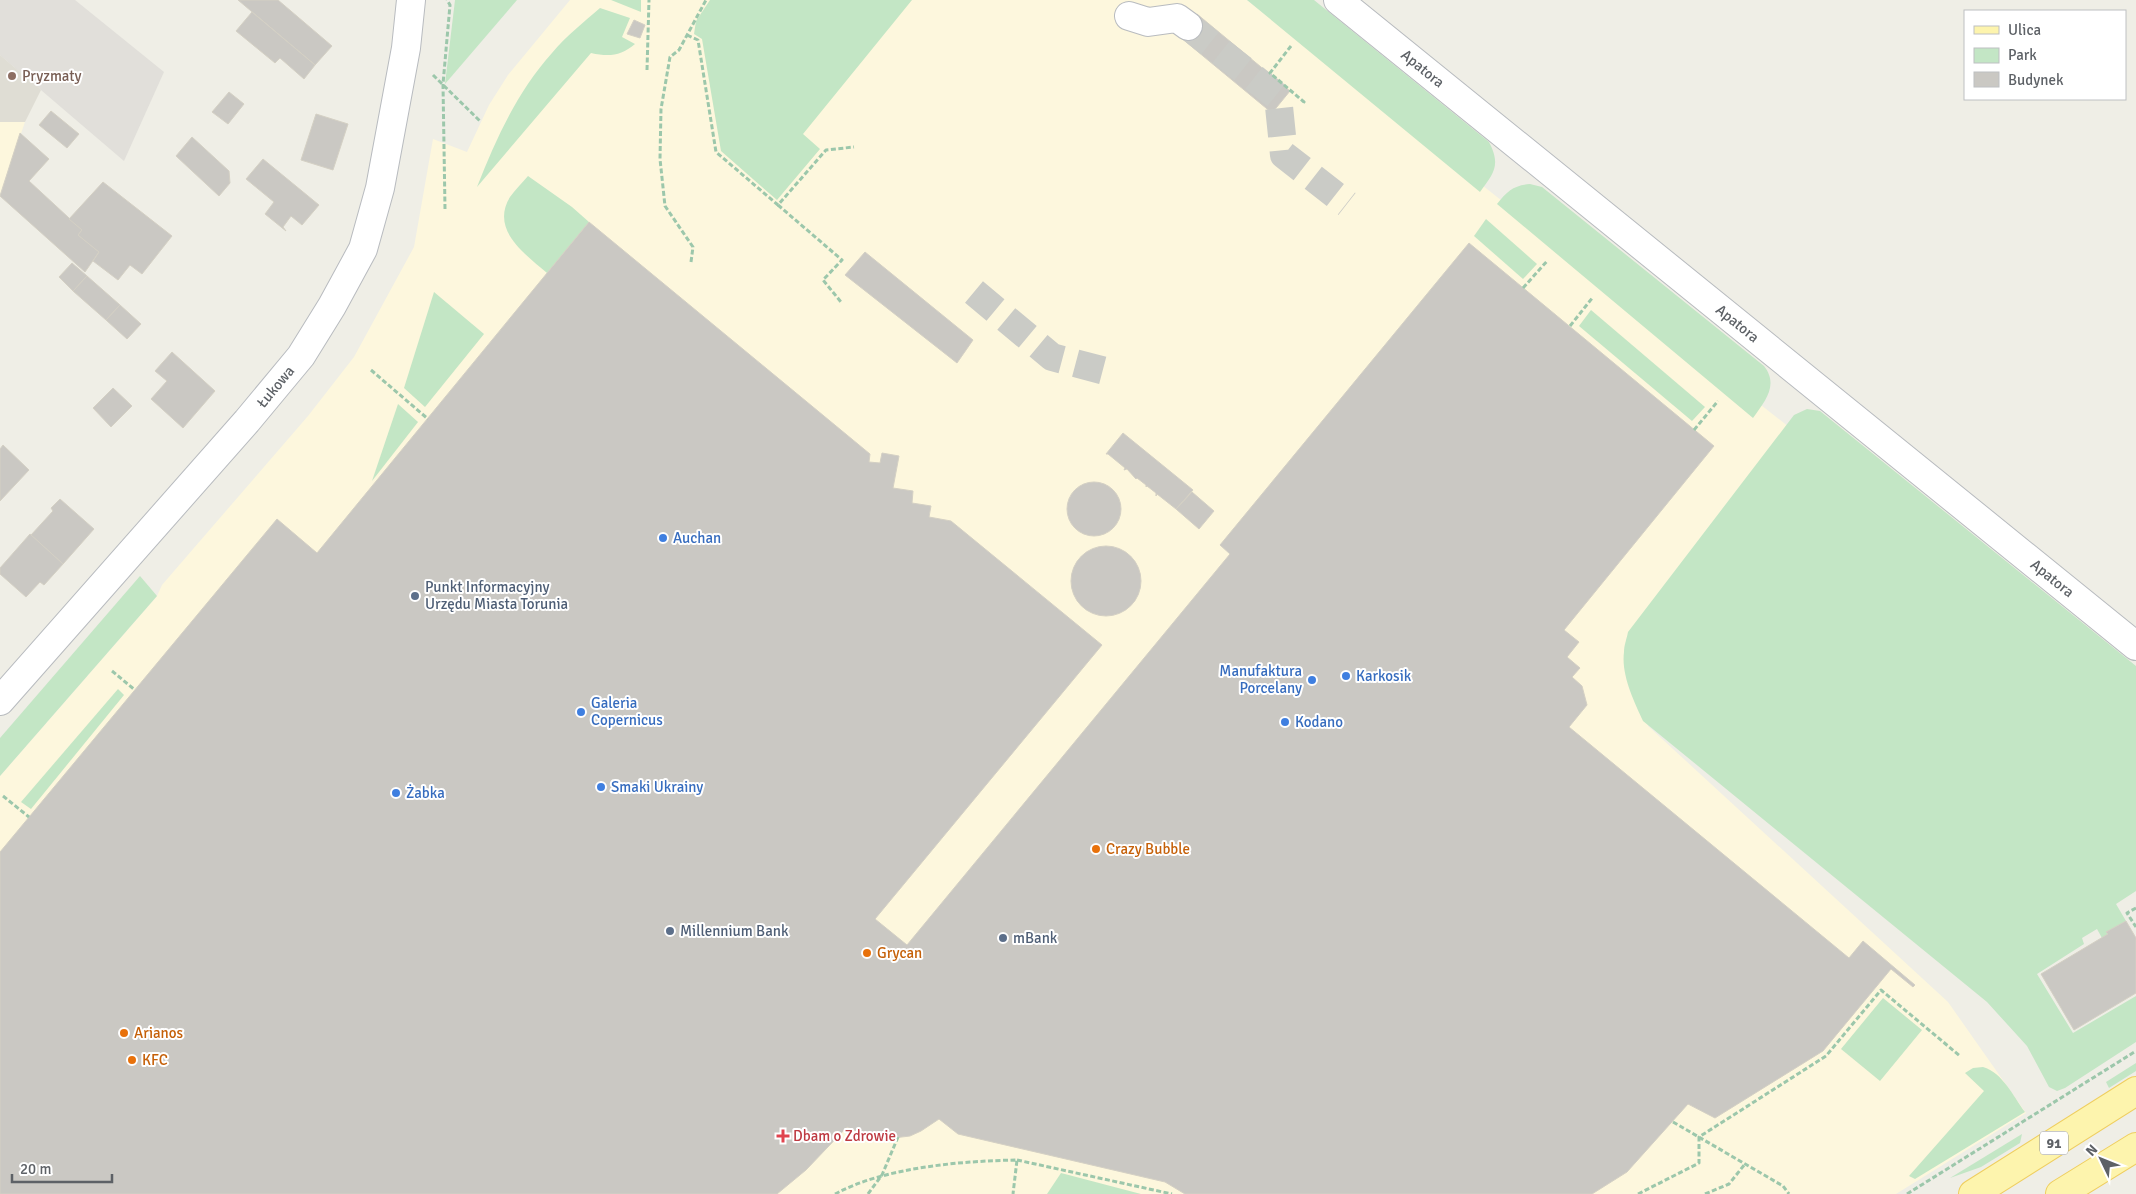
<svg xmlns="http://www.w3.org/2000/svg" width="2136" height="1194" font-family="Signika,sans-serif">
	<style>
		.commercial { fill: #fdf7dd }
		.industrial { fill: #e1dfda }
		.education { fill: #dfddd4 }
		.green { fill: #c3e6c5 }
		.building { fill: #cac8c3; stroke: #d4d0c4 }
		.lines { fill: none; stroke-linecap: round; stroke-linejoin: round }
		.minor-tunnel { stroke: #cacbc6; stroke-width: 28; stroke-dasharray: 28 14; stroke-linecap: butt }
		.minor-casing { stroke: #b8bbbf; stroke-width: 30 }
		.major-casing { stroke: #efce5f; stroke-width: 30 }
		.path { stroke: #9cc7ab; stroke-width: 3; stroke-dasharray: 5 2.5; stroke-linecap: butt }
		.minor { stroke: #fff; stroke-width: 28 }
		.major { stroke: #fdf4ad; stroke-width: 28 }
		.education-dot { fill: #8d6e63; stroke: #fff; stroke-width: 2 }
		.shop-dot { fill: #3f7fe0; stroke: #fff; stroke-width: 2 }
		.service-dot { fill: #5c6f8a; stroke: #fff; stroke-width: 2 }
		.food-dot { fill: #e8710a; stroke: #fff; stroke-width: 2 }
		.health-dot { fill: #e0444e; stroke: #fff; stroke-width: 2 }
		.labels { text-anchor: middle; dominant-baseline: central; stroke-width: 4; stroke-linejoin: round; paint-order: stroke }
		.shield { fill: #fff; stroke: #8e9094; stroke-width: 1 }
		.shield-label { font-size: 14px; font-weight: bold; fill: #5d6166 }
		.street-label { font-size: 15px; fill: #5d6166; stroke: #fff }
		.education-label { font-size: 15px; fill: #785e54; stroke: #fff; text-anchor: start }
		.shop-label { font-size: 15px; fill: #366cbe; stroke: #fff; text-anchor: start }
		.service-label { font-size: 15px; fill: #4e5e75; stroke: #fff; text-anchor: start }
		.food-label { font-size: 15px; fill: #c56008; stroke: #fff; text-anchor: start }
		.health-label { font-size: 15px; fill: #be3a42; stroke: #fff; text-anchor: start }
	</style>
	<rect width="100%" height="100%" fill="#efeee6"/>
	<g class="commercial">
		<polygon points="570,0 1247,0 1789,427 1630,638 1648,726 1948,1002 2026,1113 1896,1194 0,1194 0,776 157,596 162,585 308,416 354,357 414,247 433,139 467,152 489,105 508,75"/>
		<polygon points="0,122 25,122 0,194"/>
	</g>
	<polygon class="industrial" points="0,0 75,0 164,72 124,161 0,55"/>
	<polygon class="education" points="0,55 41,90 25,122 0,122"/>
	<g class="green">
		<polygon points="455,0 517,0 445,84"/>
		<polygon points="611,0 641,0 641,12"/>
		<polygon points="710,0 912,0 803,134 820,149 777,200 721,151 702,39 694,34 696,21"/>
		<path d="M 1247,0 L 1314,0 L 1489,142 C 1501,165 1494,173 1480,192 Z"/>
		<path d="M 600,8 L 630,18 L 622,37 L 635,44 C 621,56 609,57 591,53 L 477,187 C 496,139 517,92 552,53 C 566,36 584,22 600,8 Z"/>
		<path d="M 528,176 L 572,207 L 589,222 L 547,273 C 525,254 490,230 510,197 C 515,190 522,183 528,176 Z"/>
		<path d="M 1530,184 L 1542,187 L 1764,366 C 1779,385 1765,401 1753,418 L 1497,204 C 1507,191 1514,185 1530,184 Z"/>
		<polygon points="1486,219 1537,264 1523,279 1474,236"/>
		<polygon points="434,292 484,334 425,407 404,388"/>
		<polygon points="1591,310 1705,407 1692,421 1579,326"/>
		<polygon points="398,404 418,422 372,481"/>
		<path d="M 1807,409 L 1820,411 L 2136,666 L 2136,891 L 2116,904 L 2126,921 L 2106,932 L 2108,934 L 2102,938 L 2097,929 L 2082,938 L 2084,944 L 2037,974 L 2073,1033 L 2136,996 L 2136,1042 L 2065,1088 L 2057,1091 L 2049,1087 L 2027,1046 L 1987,1002 L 1643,721 C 1634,701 1621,675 1624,652 C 1624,645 1627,638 1628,632 L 1794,415 Z"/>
		<polygon points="140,576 157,596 0,776 0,738"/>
		<polygon points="118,689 124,695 31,809 21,802"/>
		<polygon points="1883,998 1922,1030 1880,1081 1841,1049"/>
		<polygon points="2136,1063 2136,1071 2109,1088 2106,1082"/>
		<path d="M 1983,1067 C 2003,1073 2013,1096 2025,1112 L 1915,1179 L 1909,1176 L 1984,1091 L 1965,1073 L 1973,1068 Z"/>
		<polygon points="2022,1134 2020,1143 1981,1167 1950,1178"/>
		<polygon points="1061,1173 1141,1194 1047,1194"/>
	</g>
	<g class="building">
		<polygon points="238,0 278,0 332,46 315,65"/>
		<polygon points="252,12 315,65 304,79 280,58 275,63 236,31"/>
		<polygon points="1197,14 1290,91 1272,113 1180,37"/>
		<polygon points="634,20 645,25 640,38 627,34"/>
		<polygon points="229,92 244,104 228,124 212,112"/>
		<polygon points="51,111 79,134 67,148 39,125"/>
		<polygon points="316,114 348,124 333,170 301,160"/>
		<polygon points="20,133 49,159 29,181 82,230 78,235 99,252 85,272 0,196"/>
		<polygon points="192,137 229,171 230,183 219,196 176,156"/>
		<polygon points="263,159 319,205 302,225 291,216 283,227 286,231 265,214 274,202 246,179"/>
		<polygon points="103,182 172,236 142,274 130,265 118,280 93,261 99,252 78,235 82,230 69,219"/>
		<polygon points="589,222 870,454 869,462 880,463 882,453 899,456 893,488 913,491 912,503 931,506 929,517 951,521 1102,645 875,919 907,945 1230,554 1220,545 1469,243 1714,446 1564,630 1579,642 1567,657 1580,668 1572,677 1582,686 1587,705 1569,727 1849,958 1863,941 1915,985 1913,987 1891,969 1823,1051 1715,1118 1688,1104 1627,1172 1592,1194 1185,1194 1165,1182 958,1134 939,1119 921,1131 910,1136 885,1139 873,1138 847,1127 806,1170 777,1194 0,1194 0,852 277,519 317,553"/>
		<polygon points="865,252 973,340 957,363 845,275"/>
		<polygon points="72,263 87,276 73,291 59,277"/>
		<polygon points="87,276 120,305 106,320 73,291"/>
		<polygon points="120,305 141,324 127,339 106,320"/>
		<polygon points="172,352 215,391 183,428 151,399 167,381 155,371"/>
		<polygon points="113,388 132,406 111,427 93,408"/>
		<polygon points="1123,433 1193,490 1176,509 1157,494 1156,496 1156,493 1147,486 1146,487 1146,485 1137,478 1136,479 1127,469 1124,470 1125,468 1108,454 1106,454"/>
		<polygon points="3,445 29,470 0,501 0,449"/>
		<circle cx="1094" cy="509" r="27"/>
		<polygon points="1192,492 1214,511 1199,529 1176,509"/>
		<polygon points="60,499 94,529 63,564 31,535 53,511 51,508"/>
		<polygon points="30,534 63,564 44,585 40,582 26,597 0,574 0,568"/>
		<circle cx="1106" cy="581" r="35"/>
		<polygon points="2126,921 2136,938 2136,993 2074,1030 2041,974 2108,934 2106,932"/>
	</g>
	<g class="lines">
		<g class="minor-tunnel">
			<polyline points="1188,26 1278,97 1284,155 1347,204"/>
			<polyline points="974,292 1052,357 1105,371"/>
		</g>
		<g class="minor-casing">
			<g id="minor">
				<path id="s1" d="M 1338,0 L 2136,646"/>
				<polyline points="1129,16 1148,22 1177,18 1188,26"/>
				<path id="s2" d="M 0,701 L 247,421 L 301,356 L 332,306 L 363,249 L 380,188 L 406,48 L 411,0"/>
			</g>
		</g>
		<g class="major-casing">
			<g id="major">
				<polyline points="1973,1194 2136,1091"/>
				<polyline points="2060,1194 2136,1147"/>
			</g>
		</g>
		<g class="path">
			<polyline points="687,35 698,40 716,152 778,205 826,150 854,147"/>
			<polyline points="1291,46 1270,73 1304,102 1302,104"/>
			<polyline points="647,70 649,0"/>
			<polyline points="433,75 481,122"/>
			<polyline points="778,205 842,260 823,280 841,302"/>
			<polyline points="445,209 443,84 450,5 447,0"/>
			<polyline points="691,262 693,247 665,206 660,159 661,109 670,57 679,50 706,0"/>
			<polyline points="1523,288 1548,260"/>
			<polyline points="1570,326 1593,297"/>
			<polyline points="371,370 428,419"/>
			<polyline points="1694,430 1718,401"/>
			<polyline points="112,671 135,690"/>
			<polyline points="3,796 29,817"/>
			<polyline points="2136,908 2127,913 2136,927"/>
			<polyline points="1673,1122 1783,1186 1789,1194"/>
			<polyline points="1017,1160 1172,1194"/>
			<path d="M 835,1194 C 885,1167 962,1161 1017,1160 L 1013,1194"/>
			<polyline points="868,1194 882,1175 898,1137"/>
			<polyline points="1638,1194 1699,1163 1699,1137 1826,1056 1881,990 1960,1056"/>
			<polyline points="1705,1194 1729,1184 1745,1164"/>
			<polyline points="1907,1194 2136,1051"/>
		</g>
		<use href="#minor" class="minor"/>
		<use href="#major" class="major"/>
	</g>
	<circle class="education-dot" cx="12" cy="76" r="5"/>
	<g class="shop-dot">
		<circle cx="663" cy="538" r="5"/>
		<circle cx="1346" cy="676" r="5"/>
		<circle cx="1312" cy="680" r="5"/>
		<circle cx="581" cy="712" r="5"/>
		<circle cx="1285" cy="722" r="5"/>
		<circle cx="601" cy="787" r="5"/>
		<circle cx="396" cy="793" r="5"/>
	</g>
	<g class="service-dot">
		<circle cx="415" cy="596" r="5"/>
		<circle cx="670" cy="931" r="5"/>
		<circle cx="1003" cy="938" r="5"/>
	</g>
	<g class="food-dot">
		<circle cx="1096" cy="849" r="5"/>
		<circle cx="867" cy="953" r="5"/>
		<circle cx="124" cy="1033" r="5"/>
		<circle cx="132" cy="1060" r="5"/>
	</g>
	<path class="health-dot" d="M780.5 1128.5h5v5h5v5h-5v5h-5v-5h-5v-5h5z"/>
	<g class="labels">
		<rect class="shield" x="2040" y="1131.5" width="28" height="23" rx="4"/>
		<g class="shield-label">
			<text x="2054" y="1143">91</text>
		</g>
		<g class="street-label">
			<text stroke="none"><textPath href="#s1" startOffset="109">Apatora</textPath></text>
			<text stroke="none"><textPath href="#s1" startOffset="514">Apatora</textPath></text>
			<text stroke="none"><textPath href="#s2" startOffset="418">Łukowa</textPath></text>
			<text stroke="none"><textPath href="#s1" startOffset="919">Apatora</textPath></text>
		</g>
		<g class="education-label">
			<text x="22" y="76">Pryzmaty</text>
		</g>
		<g class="shop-label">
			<text x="673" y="538">Auchan</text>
			<text x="1302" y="671" text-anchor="end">Manufaktura<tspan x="1302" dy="17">Porcelany</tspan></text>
			<text x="1356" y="676">Karkosik</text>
			<text x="591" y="703">Galeria<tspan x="591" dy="17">Copernicus</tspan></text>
			<text x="1295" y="722">Kodano</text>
			<text x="611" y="787">Smaki Ukrainy</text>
			<text x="406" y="793">Żabka</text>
		</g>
		<g class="service-label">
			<text x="425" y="587">Punkt Informacyjny<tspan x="425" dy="17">Urzędu Miasta Torunia</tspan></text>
			<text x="680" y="931">Millennium Bank</text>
			<text x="1013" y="938">mBank</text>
		</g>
		<g class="food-label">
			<text x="1106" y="849">Crazy Bubble</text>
			<text x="877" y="953">Grycan</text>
			<text x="134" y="1033">Arianos</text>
			<text x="142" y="1060">KFC</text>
		</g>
		<g class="health-label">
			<text x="793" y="1136">Dbam o Zdrowie</text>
		</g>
	</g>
	<rect x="1964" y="10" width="162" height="90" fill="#ffffff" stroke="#bec0c2"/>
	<rect x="1974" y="26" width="25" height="8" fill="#fdf4ad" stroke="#bec0c2"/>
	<text x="2008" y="35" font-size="15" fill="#5d6166">Ulica</text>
	<rect x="1974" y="48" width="25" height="15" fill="#c3e6c5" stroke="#bec0c2"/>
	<text x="2008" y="60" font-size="15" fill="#5d6166">Park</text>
	<rect x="1974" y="72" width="25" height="15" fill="#cac8c3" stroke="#bec0c2"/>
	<text x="2008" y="85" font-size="15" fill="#5d6166">Budynek</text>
	<g transform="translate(2101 1159) rotate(313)" stroke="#ffffff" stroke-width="4" paint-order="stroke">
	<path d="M0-4L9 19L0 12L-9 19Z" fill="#5d6166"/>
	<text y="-8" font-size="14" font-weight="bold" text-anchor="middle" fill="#5d6166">N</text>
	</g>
	<path d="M12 1174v8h100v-8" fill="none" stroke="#5d6166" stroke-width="2.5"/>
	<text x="20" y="1174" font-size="15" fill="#5d6166" stroke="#ffffff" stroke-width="4" paint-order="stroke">20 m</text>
</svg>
